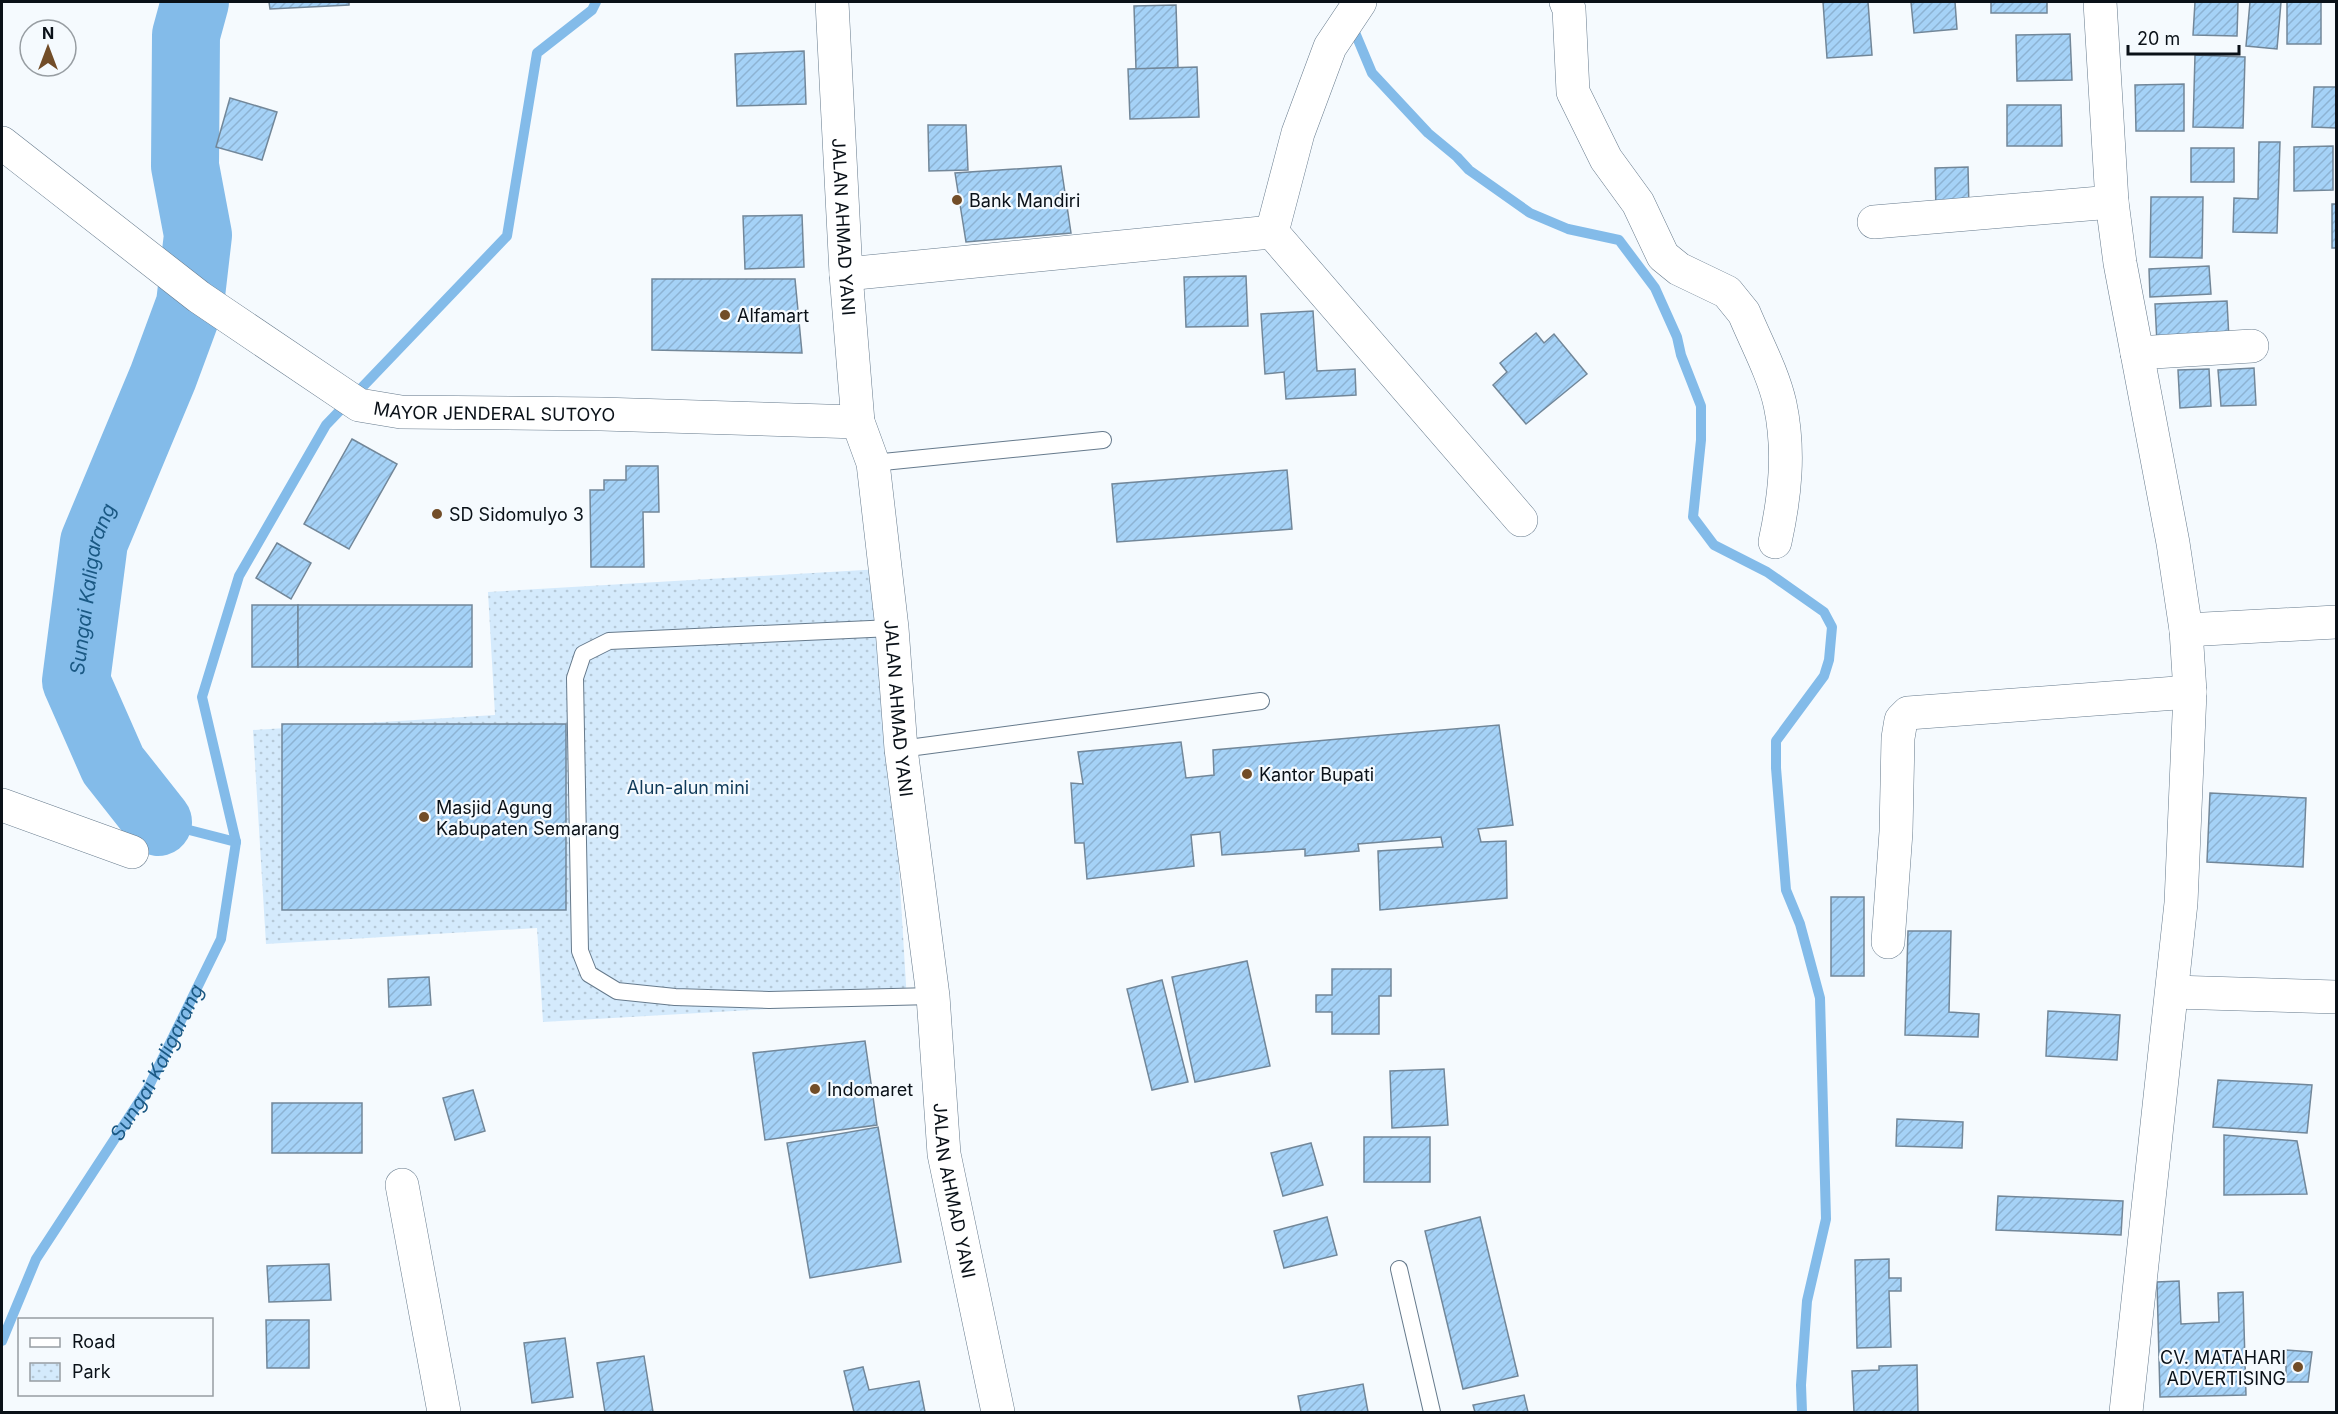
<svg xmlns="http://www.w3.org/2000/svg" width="2338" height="1414" font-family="Inter,sans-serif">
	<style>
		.park { fill: url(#park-dots) }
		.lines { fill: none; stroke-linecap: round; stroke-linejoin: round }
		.stream { stroke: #83bbe9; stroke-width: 10 }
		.river { stroke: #83bbe9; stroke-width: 68 }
		.building { fill: url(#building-hatch); stroke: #728799; stroke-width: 1.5 }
		.lane-casing { stroke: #667a8c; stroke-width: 18 }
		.street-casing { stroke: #667a8c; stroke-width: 34 }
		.secondary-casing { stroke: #667a8c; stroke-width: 34 }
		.lane { stroke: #fff; stroke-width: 16 }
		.street { stroke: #fff; stroke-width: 33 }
		.secondary { stroke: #fff; stroke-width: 33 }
		.poi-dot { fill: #724d28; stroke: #f5fafe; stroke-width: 2 }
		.labels { text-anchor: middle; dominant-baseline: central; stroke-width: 4.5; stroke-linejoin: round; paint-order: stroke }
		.poi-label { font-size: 18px; fill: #0a1118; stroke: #f5fafe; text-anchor: start }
		.street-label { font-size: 18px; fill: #0a1118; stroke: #f5fafe }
		.park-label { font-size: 18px; fill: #0f3a59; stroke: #f5fafe }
		.water-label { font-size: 20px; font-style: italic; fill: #1a5883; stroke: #f5fafe }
	</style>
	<defs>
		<pattern id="park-dots" width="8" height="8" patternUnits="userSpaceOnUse" patternTransform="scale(1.5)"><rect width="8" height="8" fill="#d4eafc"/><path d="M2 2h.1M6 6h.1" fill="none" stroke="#b5c8d7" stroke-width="1.8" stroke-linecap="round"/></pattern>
		<pattern id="building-hatch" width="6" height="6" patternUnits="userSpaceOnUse" patternTransform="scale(1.5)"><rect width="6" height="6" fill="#a5d2f7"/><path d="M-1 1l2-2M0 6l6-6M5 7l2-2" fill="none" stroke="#8db3d3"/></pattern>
	</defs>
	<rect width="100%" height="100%" fill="#f5fafe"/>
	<polygon class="park" points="881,569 907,1001 543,1022 537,928 266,944 253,730 495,715 488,592"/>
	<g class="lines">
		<g class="stream">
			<polyline points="1351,23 1372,73 1428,133 1457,157 1469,170 1530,213 1568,229 1619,240 1655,288 1677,337 1681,355 1701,406 1701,440 1693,517 1714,545 1767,572 1824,612 1832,627 1829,660 1824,676 1776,741 1776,768 1786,890 1800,924 1820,998 1826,1219 1807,1301 1801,1385 1802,1412"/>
			<polyline points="236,842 202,697 239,576 326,425 507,236 537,53 592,10 596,2"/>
			<path id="s1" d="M 2,1341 L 36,1259 L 148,1088 L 221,939 L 236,842 L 158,822"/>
		</g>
		<path class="river" id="s2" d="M 158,822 L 113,765 L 76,681 L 94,542 L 163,377 L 190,304 L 198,235 L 185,166 L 186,35 L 195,2"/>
	</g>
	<g class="building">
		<polygon points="269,2 349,2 349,5 270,9"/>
		<polygon points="1823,2 1868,2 1872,55 1827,58"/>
		<polygon points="1911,2 1955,2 1957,29 1914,33"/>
		<rect x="1991" y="2" width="56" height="11"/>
		<polygon points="2195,2 2238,2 2237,36 2193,35"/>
		<polygon points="2250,2 2281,2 2277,49 2246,46"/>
		<rect x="2287" y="2" width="34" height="42"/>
		<polygon points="1176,5 1178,68 1136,69 1134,6"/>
		<polygon points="2070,34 2072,80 2017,81 2016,35"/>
		<polygon points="804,51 806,104 737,106 735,54"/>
		<polygon points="2195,55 2245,57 2243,128 2193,127"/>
		<polygon points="1197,67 1199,117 1130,119 1128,69"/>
		<polygon points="2184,84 2184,131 2136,131 2135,85"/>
		<polygon points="2314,87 2336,87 2336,128 2312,127"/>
		<polygon points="230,98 277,112 262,160 216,147"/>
		<polygon points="2007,105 2061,105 2062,146 2007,146"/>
		<polygon points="928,125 966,125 968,170 929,171"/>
		<polygon points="2259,142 2280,142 2277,233 2233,232 2234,198 2258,199"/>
		<polygon points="2333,146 2333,190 2294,191 2294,147"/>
		<rect x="2191" y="148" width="43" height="34"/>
		<polygon points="1061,166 1071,233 966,242 955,173"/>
		<polygon points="1968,167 1969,210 1936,211 1935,168"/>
		<polygon points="2151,197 2203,197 2202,258 2150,257"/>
		<rect x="2332" y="204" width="4" height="44"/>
		<polygon points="802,215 804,267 745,269 743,216"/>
		<polygon points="2209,266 2211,294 2150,297 2149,269"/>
		<polygon points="1246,276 1248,326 1186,327 1184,277"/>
		<polygon points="652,279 795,279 802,353 652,350"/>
		<polygon points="2227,301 2229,339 2157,343 2155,304"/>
		<polygon points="1313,311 1317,371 1355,369 1356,395 1286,399 1284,372 1265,374 1261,314"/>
		<polygon points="1536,333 1544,343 1554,334 1587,374 1526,424 1493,385 1507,372 1500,363"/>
		<polygon points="2254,368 2256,405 2221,406 2218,370"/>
		<polygon points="2209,369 2211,406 2180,408 2178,370"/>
		<polygon points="352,439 397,464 349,549 304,524"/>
		<polygon points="626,466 658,466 659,512 643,512 644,567 591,567 590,490 604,490 604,480 626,480"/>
		<polygon points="1287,470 1292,529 1117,542 1112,484"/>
		<polygon points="277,543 311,563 291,599 256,578"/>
		<rect x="252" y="605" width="46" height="62"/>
		<rect x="298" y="605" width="174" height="62"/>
		<rect x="282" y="724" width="284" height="186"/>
		<polygon points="1499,725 1513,825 1478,829 1481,842 1506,841 1507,898 1380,910 1378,851 1443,847 1441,837 1358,844 1359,851 1305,856 1305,849 1222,855 1220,832 1191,835 1194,866 1087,879 1084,843 1075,843 1071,783 1083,784 1078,752 1181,742 1186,778 1214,775 1213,750"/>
		<polygon points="2210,793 2306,798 2303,867 2207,862"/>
		<rect x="1831" y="897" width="33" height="79"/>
		<polygon points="1908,931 1951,931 1949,1012 1979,1014 1978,1037 1905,1035"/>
		<polygon points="1247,961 1270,1066 1195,1082 1172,977"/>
		<polygon points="1332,969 1391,969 1391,996 1379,996 1379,1034 1332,1034 1332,1012 1316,1012 1316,995 1332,995"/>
		<polygon points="429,977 431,1005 389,1007 388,979"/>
		<polygon points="1162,980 1188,1082 1152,1090 1127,989"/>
		<polygon points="2048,1011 2120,1015 2117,1060 2046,1056"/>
		<polygon points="865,1041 877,1125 765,1140 753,1053"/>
		<polygon points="1444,1069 1448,1125 1392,1128 1390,1071"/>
		<polygon points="2218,1080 2312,1085 2307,1133 2213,1127"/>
		<polygon points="473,1090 485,1131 455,1140 443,1098"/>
		<rect x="272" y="1103" width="90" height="50"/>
		<polygon points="1897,1119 1963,1122 1962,1148 1896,1146"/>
		<polygon points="878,1127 901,1262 810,1278 787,1143"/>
		<polygon points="2224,1135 2297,1141 2307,1194 2224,1195"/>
		<rect x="1364" y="1137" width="66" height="45"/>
		<polygon points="1311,1143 1323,1185 1283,1196 1271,1153"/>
		<polygon points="1998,1196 2123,1201 2121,1235 1996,1230"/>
		<polygon points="1327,1217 1337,1255 1284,1268 1274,1231"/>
		<polygon points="1480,1217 1518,1376 1463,1389 1425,1231"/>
		<polygon points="1889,1259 1889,1278 1901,1278 1901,1291 1889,1291 1891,1347 1857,1348 1855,1260"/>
		<polygon points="329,1264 331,1300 269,1302 267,1266"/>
		<polygon points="2179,1281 2181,1324 2219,1322 2218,1293 2243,1292 2246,1395 2160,1397 2157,1282"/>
		<polygon points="266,1320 309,1320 309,1368 267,1368"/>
		<polygon points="565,1338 573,1397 532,1403 524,1343"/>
		<polygon points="2286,1350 2312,1352 2308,1382 2286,1382"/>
		<polygon points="644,1356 653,1412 605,1412 597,1363"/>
		<polygon points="1917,1365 1918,1412 1854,1412 1852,1371 1879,1370 1879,1366"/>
		<polygon points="863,1367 869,1390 919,1381 925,1412 854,1412 844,1371"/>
		<polygon points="1363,1384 1368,1412 1301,1412 1298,1396"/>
		<polygon points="1524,1395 1528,1412 1475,1412 1473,1405"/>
	</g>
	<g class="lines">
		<g class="lane-casing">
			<g id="lane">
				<polyline points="873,463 1103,440"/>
				<polyline points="892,628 609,641 583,654 575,678 580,951 589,974 617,991 675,997 769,1000 933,996"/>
				<polyline points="901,749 1261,701"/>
				<polyline points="1399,1269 1432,1412"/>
			</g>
		</g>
		<g class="street-casing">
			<g id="street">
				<path d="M 1566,2 L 1569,9 L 1573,92 L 1606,159 L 1638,203 L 1663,256 L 1679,269 L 1727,292 L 1744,313 C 1756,342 1773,373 1780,404 C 1790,451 1785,496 1775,542"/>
				<polyline points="2100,2 2112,202 2120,263 2173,543 2186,630 2190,692 2181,903 2126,1412"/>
				<polyline points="1874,222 2112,202"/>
				<polyline points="1272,232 1521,520"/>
				<polyline points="846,274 1272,232 1298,133 1330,47 1360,2"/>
				<polyline points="2137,353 2252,346"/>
				<polyline points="2186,630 2336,622"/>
				<polyline points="2,805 132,852"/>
				<polyline points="1888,942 1896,832 1898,738 1901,720 1908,713 2190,692"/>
				<polyline points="2173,992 2336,997"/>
				<polyline points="402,1185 444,1412"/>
			</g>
		</g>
		<g class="secondary-casing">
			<g id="secondary">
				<path id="s3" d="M 832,2 L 846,274 L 858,422 L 873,463 L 892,628 L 901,749 L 933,996 L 944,1154 L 998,1412"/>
				<path id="s4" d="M 2,143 L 199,297 L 359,405 L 401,412 L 601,414 L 858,422"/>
			</g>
		</g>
		<use href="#lane" class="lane"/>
		<use href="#street" class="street"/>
		<use href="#secondary" class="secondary"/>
	</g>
	<g class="poi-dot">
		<circle cx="957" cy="200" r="6"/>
		<circle cx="725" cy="315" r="6"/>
		<circle cx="437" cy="514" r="6"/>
		<circle cx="1247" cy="774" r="6"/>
		<circle cx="424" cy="817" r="6"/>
		<circle cx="815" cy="1089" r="6"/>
		<circle cx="2298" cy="1367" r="6"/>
	</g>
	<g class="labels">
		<g class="poi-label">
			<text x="969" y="200">Bank Mandiri</text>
			<text x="737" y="315">Alfamart</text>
			<text x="449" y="514">SD Sidomulyo 3</text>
			<text x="1259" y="774">Kantor Bupati</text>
			<text x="436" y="807">Masjid Agung<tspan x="436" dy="21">Kabupaten Semarang</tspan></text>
			<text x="827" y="1089">Indomaret</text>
			<text x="2286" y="1357" text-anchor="end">CV. MATAHARI<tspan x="2286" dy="21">ADVERTISING</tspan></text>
		</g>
		<g class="street-label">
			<text stroke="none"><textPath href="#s3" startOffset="225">JALAN AHMAD YANI</textPath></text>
			<text stroke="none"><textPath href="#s4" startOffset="579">MAYOR JENDERAL SUTOYO</textPath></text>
			<text stroke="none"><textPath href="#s3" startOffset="711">JALAN AHMAD YANI</textPath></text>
			<text stroke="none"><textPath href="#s3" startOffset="1197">JALAN AHMAD YANI</textPath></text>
		</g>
		<g class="park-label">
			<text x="688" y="787">Alun-alun mini</text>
		</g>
		<g class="water-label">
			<text stroke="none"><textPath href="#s2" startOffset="258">Sungai Kaligarang</textPath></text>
			<text stroke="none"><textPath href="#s1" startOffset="320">Sungai Kaligarang</textPath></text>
		</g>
	</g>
	<rect width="2338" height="1414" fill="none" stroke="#0a1118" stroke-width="6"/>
	<rect x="18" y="1318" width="195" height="78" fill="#f5fafe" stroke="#979da2" stroke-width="1.5"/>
	<rect x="30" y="1338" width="30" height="9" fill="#ffffff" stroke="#979da2" stroke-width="1.5"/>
	<text x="72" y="1348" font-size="18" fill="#0a1118">Road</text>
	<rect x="30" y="1363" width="30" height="18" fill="url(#park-dots)" stroke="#979da2" stroke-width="1.5"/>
	<text x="72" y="1378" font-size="18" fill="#0a1118">Park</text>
	<g transform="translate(48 48)"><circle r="28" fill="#f5fafe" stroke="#979da2" stroke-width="1.5"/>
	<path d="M0-4.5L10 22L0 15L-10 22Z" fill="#724d28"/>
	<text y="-9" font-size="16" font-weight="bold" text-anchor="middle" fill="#0a1118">N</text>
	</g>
	<path d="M2128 45v9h111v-9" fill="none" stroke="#0a1118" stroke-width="3"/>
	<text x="2137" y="45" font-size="18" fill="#0a1118" stroke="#f5fafe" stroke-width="4.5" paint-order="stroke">20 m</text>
</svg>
